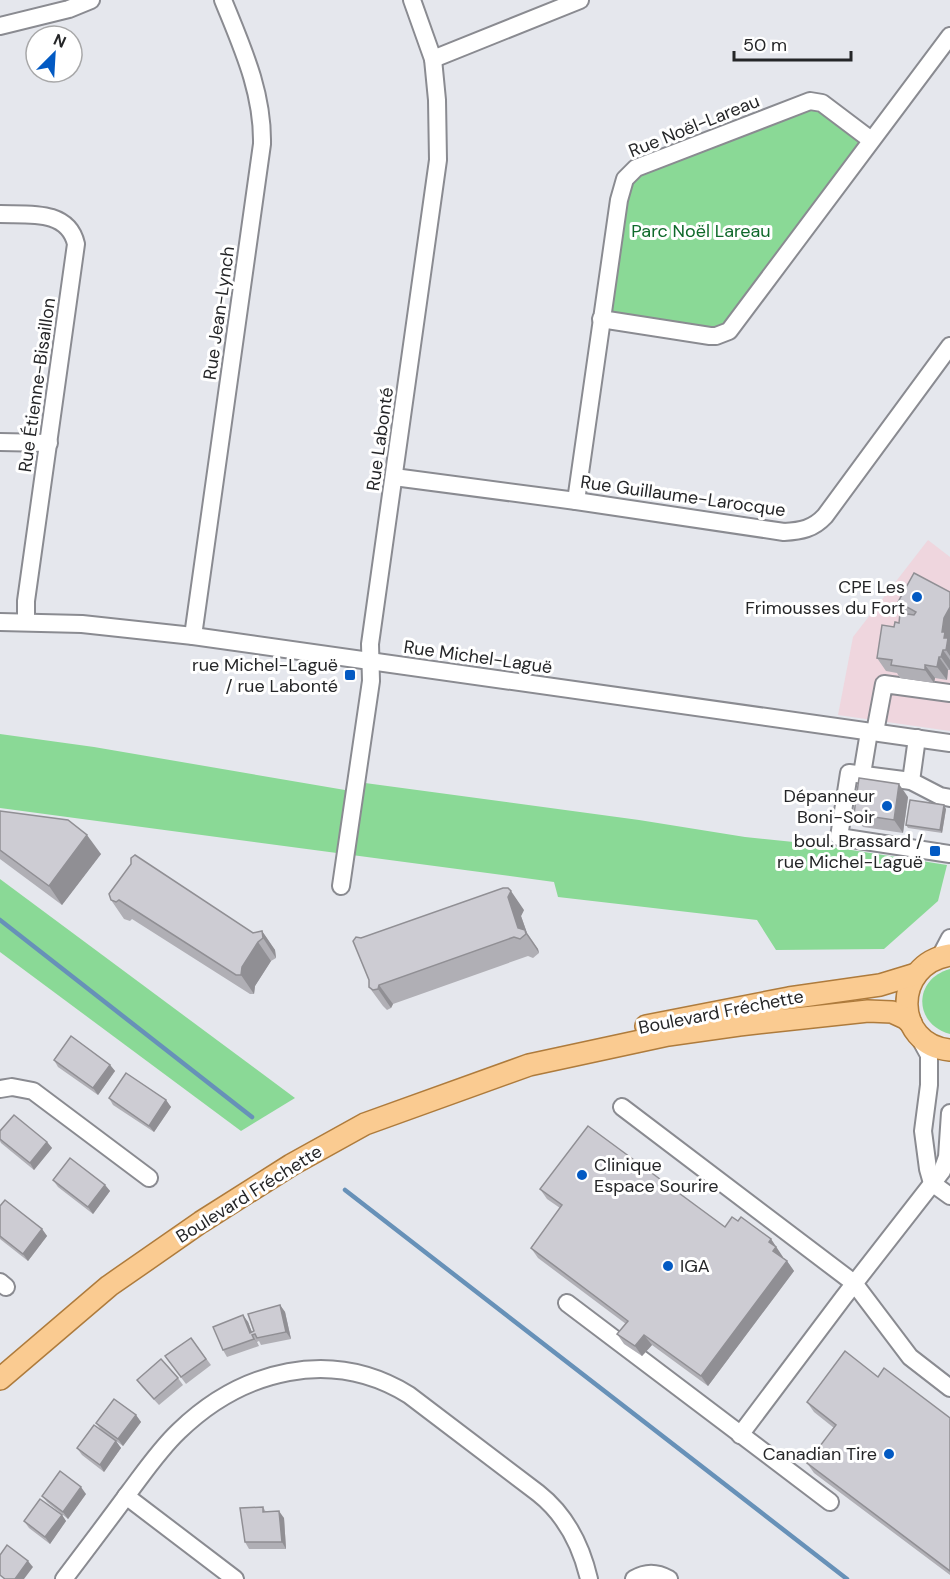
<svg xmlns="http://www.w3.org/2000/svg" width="950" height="1579" font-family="'DM Sans',sans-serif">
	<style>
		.education { fill: #efd6de }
		.green { fill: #8ad996 }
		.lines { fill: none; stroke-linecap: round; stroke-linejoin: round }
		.stream { stroke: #6791b8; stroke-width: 4.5 }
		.minor-casing { stroke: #8a8b91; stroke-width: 20 }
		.major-casing { stroke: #ae7b3c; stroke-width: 24 }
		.minor { stroke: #fff; stroke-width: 16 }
		.major { stroke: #facb91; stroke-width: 21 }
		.wall { fill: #b0afb5 }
		.shaded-wall { fill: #908f94 }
		.building { fill: #cdccd3; stroke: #908f94; stroke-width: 1.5 }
		.poi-dot { fill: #035ac3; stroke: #fff; stroke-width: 2 }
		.labels { text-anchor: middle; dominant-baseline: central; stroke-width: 6; stroke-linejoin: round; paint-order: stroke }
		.street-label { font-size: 18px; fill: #252628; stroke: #fff }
		.park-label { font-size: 18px; fill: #10692b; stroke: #fff }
		.poi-label { font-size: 18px; fill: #252628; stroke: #fff; text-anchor: end }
	</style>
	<rect width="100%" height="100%" fill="#e5e7ed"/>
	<polygon class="education" points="928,540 950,557 950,731 838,715 853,637"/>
	<g class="green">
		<polygon points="813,104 871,136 748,313 714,336 600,315 625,168"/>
		<polygon points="0,734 94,747 345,790 365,783 639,820 745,837 813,844 947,865 938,901 884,949 776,950 757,920 558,897 554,882 0,808"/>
		<polygon points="0,879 295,1098 241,1131 0,952"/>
		<path d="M 950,969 L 950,1034 C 913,1024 913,979 950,969 Z"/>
	</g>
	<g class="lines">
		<g class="stream">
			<polyline points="0,920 252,1117"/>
			<polyline points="345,1190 847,1579"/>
		</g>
		<g class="minor-casing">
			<g id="minor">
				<polyline points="0,26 69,9 91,0"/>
				<polyline points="433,59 580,0"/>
				<path d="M 0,214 C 28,215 68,209 76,244 L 26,601 L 26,622"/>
				<polyline points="601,319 710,336 716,336 729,331 950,36"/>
				<polyline points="0,442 49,443"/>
				<path d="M 394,477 L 576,501 L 784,532 C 801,531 813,529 825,516 L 950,346"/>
				<polyline points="576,501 619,200 625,179 636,168 810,101 822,103 871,140"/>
				<polyline points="0,622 82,624 193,636 950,743"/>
				<path d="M 193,636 L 262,144 C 263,92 242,47 223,0"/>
				<polyline points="875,732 884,684 950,693"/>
				<polyline points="862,774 869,732"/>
				<polyline points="911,781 917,738"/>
				<polyline points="950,798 940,796 911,781 849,773 839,837 950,854"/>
				<polyline points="341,886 371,681 370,644 438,160 437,100 433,59 412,0"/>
				<polyline points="940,957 950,938"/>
				<polyline points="919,1037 929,1055 929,1085 923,1131 928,1169 932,1183 950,1196"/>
				<polyline points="0,1089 12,1087 33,1091 149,1178"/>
				<polyline points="622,1107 854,1283 910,1357 950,1388"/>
				<polyline points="0,1282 6,1287"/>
				<polyline points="567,1303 830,1502"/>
				<polyline points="740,1435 843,1298 942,1171 947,1157 950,1113"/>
				<polyline points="126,1496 235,1579"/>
				<path d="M 64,1579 C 86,1550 108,1521 130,1491 C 145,1471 160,1449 179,1431 C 242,1370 331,1347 409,1395 L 538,1493 C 566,1515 581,1545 589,1579"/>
				<path d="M 634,1579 C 646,1572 656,1572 669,1579"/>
			</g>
		</g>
		<g class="major-casing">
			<g id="major">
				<path d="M 950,955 C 892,964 893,1045 950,1050"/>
				<polyline points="646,1026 789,998 880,985 916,974"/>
				<polyline points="0,1379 109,1286 201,1222 291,1165 365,1124 529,1065 668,1035 739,1025 868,1011 892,1012 905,1018 911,1023"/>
			</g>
		</g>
		<use href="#minor" class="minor"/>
		<use href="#major" class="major"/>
	</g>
	<g class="wall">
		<polygon points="950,592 950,670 948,670 947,680 935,678 934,683 900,678 897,673 886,671 877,658 894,627 907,614 898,602"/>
		<polygon points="908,797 903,833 863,827 854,814"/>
		<polygon points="946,809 942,833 908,828 906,825"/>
		<polygon points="0,811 101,854 62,905 0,859"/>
		<polygon points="109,894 253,933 262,931 275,950 276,958 271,961 255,986 254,994 250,994 132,919 130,921 124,919 111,900"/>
		<polygon points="524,910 521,916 527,933 538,949 539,953 533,958 528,956 393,1004 391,1008 387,1010 383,1006 369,987 369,980 361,938"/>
		<polygon points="54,1060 110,1065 115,1071 98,1095 58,1067"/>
		<polygon points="109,1098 166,1100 171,1107 154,1132 113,1105"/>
		<polygon points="0,1131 47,1142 52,1148 34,1170 1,1143 0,1141"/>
		<polygon points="53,1180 105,1185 110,1191 93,1214 58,1187"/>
		<polygon points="540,1189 725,1227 738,1221 771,1239 783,1258 787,1261 794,1271 708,1386 652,1345 642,1356 624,1344 617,1334 626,1324 538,1258 531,1248 560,1208 547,1199"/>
		<polygon points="0,1206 42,1229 47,1236 28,1261 0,1239"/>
		<polygon points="280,1305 285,1312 291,1339 261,1345 259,1341 257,1342 259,1346 227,1357 223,1350 243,1315 248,1322 252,1332 254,1331"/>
		<polygon points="191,1338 211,1365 186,1384 165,1356"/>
		<polygon points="878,1377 950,1418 950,1575 814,1473 807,1463 834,1428 814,1412 807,1402"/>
		<polygon points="178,1378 183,1385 159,1405 142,1387 137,1380"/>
		<polygon points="136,1415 141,1422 123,1446 101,1430 96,1423"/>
		<polygon points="116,1441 121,1448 104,1472 82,1455 77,1448"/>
		<polygon points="86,1494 68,1519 47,1502 42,1496"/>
		<polygon points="263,1507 266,1512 284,1518 286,1549 249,1549 245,1542"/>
		<polygon points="62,1515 66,1521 50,1544 29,1528 24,1521"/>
	</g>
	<g class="shaded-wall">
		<polygon points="950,607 950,656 946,650 942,632 944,618"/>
		<polygon points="943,650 950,660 950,670 941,657"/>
		<polygon points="939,657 948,670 947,680 937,667"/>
		<polygon points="925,665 935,678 934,683 925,670"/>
		<polygon points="899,784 908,797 903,833 894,820"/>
		<polygon points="944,805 946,809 942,833 940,830"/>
		<polygon points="87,835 101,854 62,905 49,886"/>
		<polygon points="511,891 524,910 521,916 527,933 538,949 539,953 526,934 518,928 508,897"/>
		<polygon points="262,931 275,950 276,958 263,938"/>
		<polygon points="258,942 271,961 255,986 254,994 241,975 242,967"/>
		<polygon points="379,985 393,1004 391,1008 378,989"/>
		<polygon points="110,1065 115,1071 98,1095 93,1088"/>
		<polygon points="166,1100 171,1107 154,1132 149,1126"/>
		<polygon points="47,1142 52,1148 34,1170 30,1163"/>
		<polygon points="105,1185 110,1191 93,1214 88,1207"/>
		<polygon points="42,1229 47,1236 28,1261 23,1254"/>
		<polygon points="771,1239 783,1257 780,1261 769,1242"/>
		<polygon points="787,1261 794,1271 708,1386 701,1376"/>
		<polygon points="280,1305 285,1312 291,1339 286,1332"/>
		<polygon points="243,1315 248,1322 253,1335 252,1335 259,1346 250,1333"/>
		<polygon points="644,1335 652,1345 642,1356 635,1346"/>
		<polygon points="136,1415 141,1422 123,1446 118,1439"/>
		<polygon points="116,1441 121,1448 104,1472 100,1465"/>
		<polygon points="81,1487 86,1494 68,1519 63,1512"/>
		<polygon points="279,1511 284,1518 286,1549 282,1542"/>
		<polygon points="62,1515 66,1521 50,1544 45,1537"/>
		<polygon points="28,1561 33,1567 24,1579 15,1579"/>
	</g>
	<g class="building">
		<polygon points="914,573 950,592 950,607 944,618 942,632 945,632 944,638 948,638 946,650 943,650 941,657 939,657 937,667 925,665 925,670 891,665 892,660 877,658 882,625 894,627 895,622 899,623 900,613 914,615 916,612 898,602"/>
		<polygon points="859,778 899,784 894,820 854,814"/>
		<polygon points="910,800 944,805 940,830 906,825"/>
		<polygon points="0,811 68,820 87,835 49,886 0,850"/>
		<polygon points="135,855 253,933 262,931 263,938 258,942 242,967 241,975 236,975 119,900 116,902 111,900 109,894 131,864 131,858"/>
		<polygon points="503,888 508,888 511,891 508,897 518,928 525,930 526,934 520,939 514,937 379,985 378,989 373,990 369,987 369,980 353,941 356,937 361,938"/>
		<polygon points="71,1036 110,1065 93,1088 54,1060"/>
		<polygon points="126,1073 166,1100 149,1126 109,1098"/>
		<polygon points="14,1115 47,1142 30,1163 0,1139 0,1131"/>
		<polygon points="588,1126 725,1227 732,1217 738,1221 741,1217 771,1239 769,1242 776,1247 773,1251 787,1261 701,1376 644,1335 635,1346 617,1334 628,1321 531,1248 562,1205 540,1189"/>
		<polygon points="70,1158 105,1185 88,1207 53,1180"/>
		<polygon points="5,1200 42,1229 23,1254 0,1236 0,1206"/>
		<polygon points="280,1305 286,1332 257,1338 255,1334 252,1335 254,1339 223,1350 213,1327 243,1315 250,1333 254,1331 248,1314"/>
		<polygon points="191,1338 206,1359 181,1377 165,1356"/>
		<polygon points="845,1351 878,1377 884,1368 950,1418 950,1571 807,1463 836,1425 807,1402"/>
		<polygon points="161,1359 178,1378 154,1399 137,1380"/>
		<polygon points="114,1399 136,1415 118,1439 96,1423"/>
		<polygon points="94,1425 116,1441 100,1465 77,1448"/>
		<polygon points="60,1471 81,1487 63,1512 42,1496"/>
		<polygon points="40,1499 62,1515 45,1537 24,1521"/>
		<polygon points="263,1507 263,1512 279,1511 282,1542 245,1542 240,1508"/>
		<polygon points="7,1545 28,1561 15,1579 5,1579 0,1575 0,1555"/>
	</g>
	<g class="poi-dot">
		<circle cx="917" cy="597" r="6"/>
		<rect x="344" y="669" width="12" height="12" rx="3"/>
		<circle cx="887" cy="806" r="6"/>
		<rect x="929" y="845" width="12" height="12" rx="3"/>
		<circle cx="582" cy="1175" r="6"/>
		<circle cx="668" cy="1266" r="6"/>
		<circle cx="889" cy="1454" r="6"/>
	</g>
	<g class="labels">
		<g class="street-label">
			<text transform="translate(694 126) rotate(-22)">Rue Noël-Lareau</text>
			<text transform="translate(219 313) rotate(-82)">Rue Jean-Lynch</text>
			<text transform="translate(37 385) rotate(-82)">Rue Étienne-Bisaillon</text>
			<text transform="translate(380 439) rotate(-82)">Rue Labonté</text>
			<text transform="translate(683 496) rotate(8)">Rue Guillaume-Larocque</text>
			<text transform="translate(478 657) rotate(8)">Rue Michel-Laguë</text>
			<text transform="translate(721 1012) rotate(-11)">Boulevard Fréchette</text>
			<text transform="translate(249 1194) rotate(-32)">Boulevard Fréchette</text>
		</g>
		<g class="park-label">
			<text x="701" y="231">Parc Noël Lareau</text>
		</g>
		<g class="poi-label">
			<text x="905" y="587">CPE Les<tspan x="905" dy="21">Frimousses du Fort</tspan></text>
			<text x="338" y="665">rue Michel-Laguë<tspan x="338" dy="21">/ rue Labonté</tspan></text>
			<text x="875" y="796">Dépanneur<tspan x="875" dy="21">Boni-Soir</tspan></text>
			<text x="923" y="841">boul. Brassard /<tspan x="923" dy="21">rue Michel-Laguë</tspan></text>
			<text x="594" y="1165" text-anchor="start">Clinique<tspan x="594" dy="21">Espace Sourire</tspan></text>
			<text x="680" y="1266" text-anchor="start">IGA</text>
			<text x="877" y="1454">Canadian Tire</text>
		</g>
	</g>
	<g transform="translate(54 54) rotate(24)"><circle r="28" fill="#ffffff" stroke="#a8a8a9" stroke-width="1.5"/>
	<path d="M0-4.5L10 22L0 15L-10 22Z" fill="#035ac3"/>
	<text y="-9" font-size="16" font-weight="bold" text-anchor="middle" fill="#252628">N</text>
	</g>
	<path d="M734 51v9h117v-9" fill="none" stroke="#252628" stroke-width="3"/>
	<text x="743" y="51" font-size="18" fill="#252628" stroke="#ffffff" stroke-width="4.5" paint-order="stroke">50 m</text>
</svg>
